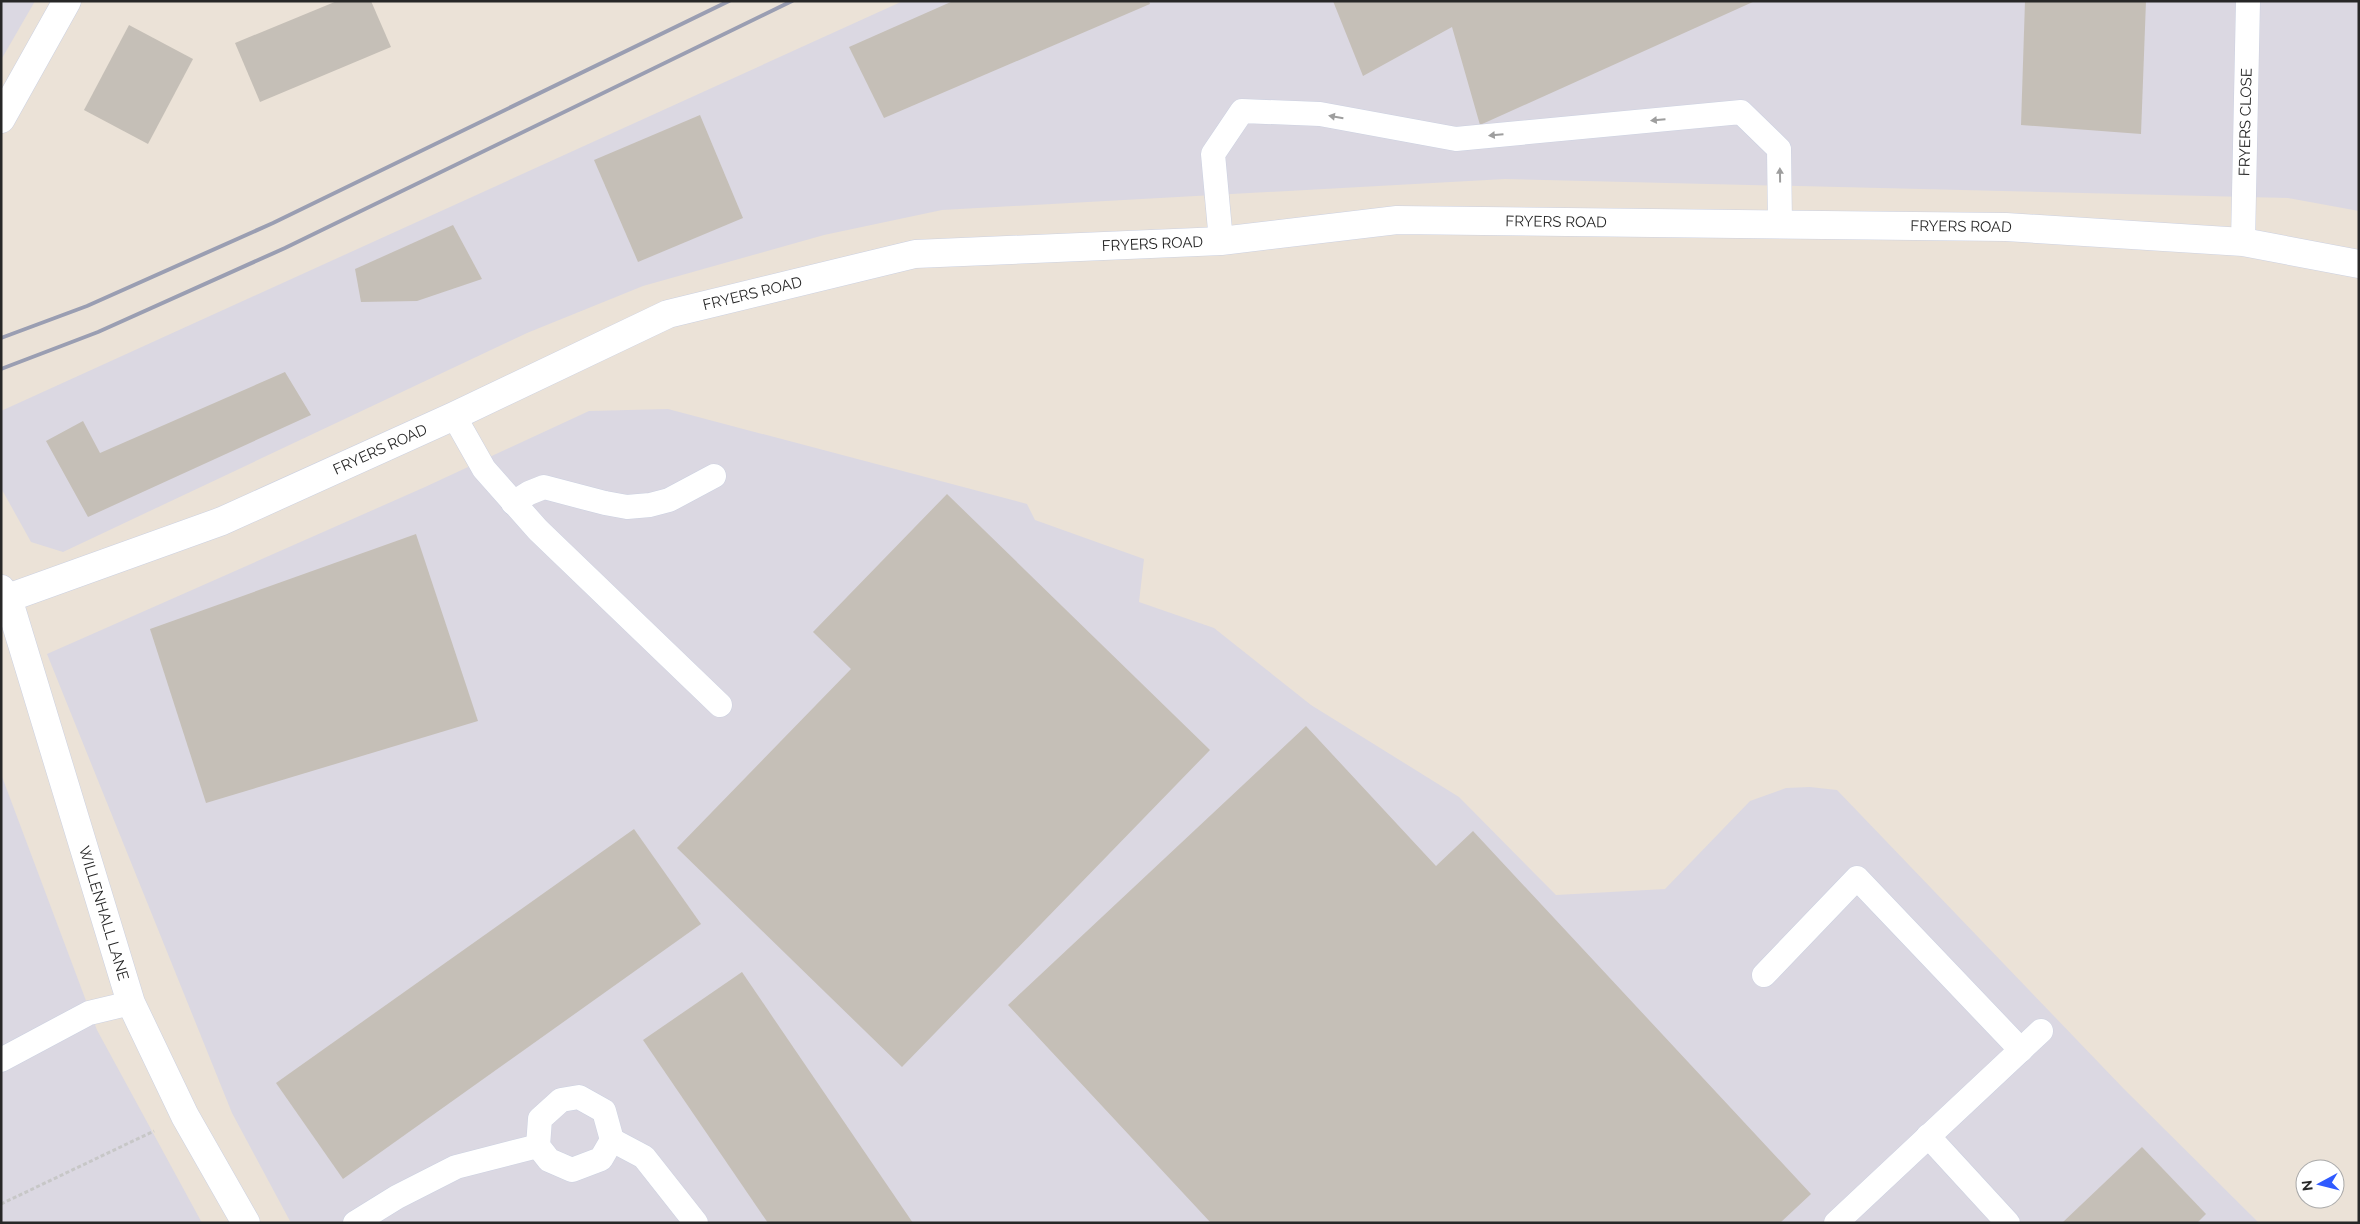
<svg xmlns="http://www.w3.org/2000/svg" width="2360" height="1224" font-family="Raleway,sans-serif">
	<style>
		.industrial { fill: #dbd8e2 }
		.building { fill: #c5bfb7 }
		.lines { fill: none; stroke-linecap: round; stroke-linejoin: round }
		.service-casing { stroke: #ccd1e1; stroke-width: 25 }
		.minor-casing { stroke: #ccd1e1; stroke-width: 29 }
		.tertiary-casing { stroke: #ccd1e1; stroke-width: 29 }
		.path { stroke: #c7c7c7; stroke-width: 3; stroke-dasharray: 4 2.5; stroke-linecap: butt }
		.service { stroke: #fff; stroke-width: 24 }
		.minor { stroke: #fff; stroke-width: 28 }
		.tertiary { stroke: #fff; stroke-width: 28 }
		.rail { stroke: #9a9eb2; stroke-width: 4 }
		.oneway { fill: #9e9e9e }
		.labels { text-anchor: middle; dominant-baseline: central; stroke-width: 5; stroke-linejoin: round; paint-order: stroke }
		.street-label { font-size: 15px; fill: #272727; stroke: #fff }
	</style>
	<rect width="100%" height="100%" fill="#ebe2d7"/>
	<g class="industrial">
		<polygon points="1,1 35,1 1,60"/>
		<polygon points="903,1 2359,1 2359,211 2288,198 1505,179 942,210 824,235 643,286 527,333 63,552 31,542 1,488 1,411"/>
		<polygon points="668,409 1027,504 1035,520 1144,559 1139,602 1214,628 1311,705 1459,797 1556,895 1665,889 1750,801 1786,788 1810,787 1837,790 2124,1089 2259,1223 291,1223 232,1113 47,654 425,487 589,411"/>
		<polygon points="1,774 97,1030 202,1223 1,1223"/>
	</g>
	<g class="building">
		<polygon points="337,1 371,1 391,47 260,102 235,43"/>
		<polygon points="953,1 1149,1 1150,4 884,118 849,47"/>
		<polygon points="1333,1 1755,1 1480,125 1452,27 1363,76"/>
		<polygon points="2025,1 2146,1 2141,134 2021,125"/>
		<polygon points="129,25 193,59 148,144 84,110"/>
		<polygon points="700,115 743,218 638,262 594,160"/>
		<polygon points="453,225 482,279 417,301 361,302 355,269"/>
		<polygon points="285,372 311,415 88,517 46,441 83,421 100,453"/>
		<polygon points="947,494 1210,750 902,1067 677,848 851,669 813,632"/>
		<polygon points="416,534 478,721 206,803 150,629"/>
		<polygon points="1306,726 1436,866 1473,831 1811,1194 1780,1223 1211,1223 1008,1005"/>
		<polygon points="634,829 701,924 343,1179 276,1083"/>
		<polygon points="742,972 913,1223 768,1223 643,1040"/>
		<polygon points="2142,1147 2206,1214 2197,1223 2062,1223"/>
	</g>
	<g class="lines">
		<g class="service-casing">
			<g id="service">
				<polyline points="1221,241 1213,154 1242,111 1320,114 1456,139 1741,112 1779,149 1780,224"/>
				<path id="s1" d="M 2243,242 L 2248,1"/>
				<polyline points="454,416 484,469 538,530 720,705"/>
				<polyline points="513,503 529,493 544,487 605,503 627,507 650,505 669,500 714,476"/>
				<polyline points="1764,975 1857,878 2021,1050"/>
				<polyline points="1,1060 89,1013 131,1003"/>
				<polygon points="579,1097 604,1111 612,1140 601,1159 572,1170 549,1160 538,1146 540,1119 561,1100"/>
				<polyline points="1928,1136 2008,1223"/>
				<polyline points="612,1140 644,1157 696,1223"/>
				<polyline points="355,1223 397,1197 456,1167 538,1146"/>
				<polyline points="1836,1223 2041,1031"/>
			</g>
		</g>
		<g class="minor-casing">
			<polyline id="minor" points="1,119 67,1"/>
		</g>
		<g class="tertiary-casing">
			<g id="tertiary">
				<path id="s2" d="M 1,589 L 8,598 L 131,1003 L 185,1116 L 246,1223"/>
				<path id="s3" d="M 8,598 L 222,521 L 454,416 L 668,314 L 915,254 L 1221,241 L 1397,220 L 2006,227 L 2243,242 L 2359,264"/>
			</g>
		</g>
		<polyline class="path" points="1,1204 154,1131"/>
		<use href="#service" class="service"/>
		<use href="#minor" class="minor"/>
		<use href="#tertiary" class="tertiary"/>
		<g class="rail">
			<polyline points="1,338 87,306 273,223 729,1"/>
			<polyline points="1,369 98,332 285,248 792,1"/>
		</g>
	</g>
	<defs><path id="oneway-solid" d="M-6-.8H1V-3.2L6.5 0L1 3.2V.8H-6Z" transform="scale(1.25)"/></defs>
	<g class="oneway">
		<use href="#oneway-solid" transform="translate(1336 117) rotate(-170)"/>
		<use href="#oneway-solid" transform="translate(1658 120) rotate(175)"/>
		<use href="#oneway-solid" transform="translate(1496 135) rotate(175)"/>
		<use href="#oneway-solid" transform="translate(1780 175) rotate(-91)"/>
	</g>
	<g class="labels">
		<g class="street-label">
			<text stroke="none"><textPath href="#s1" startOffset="120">FRYERS CLOSE</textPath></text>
			<text stroke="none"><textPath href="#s3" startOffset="1616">FRYERS ROAD</textPath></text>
			<text stroke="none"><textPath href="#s3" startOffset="2021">FRYERS ROAD</textPath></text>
			<text stroke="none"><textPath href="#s3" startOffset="1211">FRYERS ROAD</textPath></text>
			<text stroke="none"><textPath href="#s3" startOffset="806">FRYERS ROAD</textPath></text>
			<text stroke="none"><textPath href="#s3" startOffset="401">FRYERS ROAD</textPath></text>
			<text stroke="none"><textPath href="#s2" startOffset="341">WILLENHALL LANE</textPath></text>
		</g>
	</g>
	<rect width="2360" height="1224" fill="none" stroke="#272727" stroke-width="5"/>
	<g transform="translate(2320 1184) rotate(263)"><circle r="24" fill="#ffffff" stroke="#a9a9a9"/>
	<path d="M0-4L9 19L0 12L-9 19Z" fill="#2f5aff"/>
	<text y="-8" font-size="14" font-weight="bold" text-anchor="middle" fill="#272727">N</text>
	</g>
</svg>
